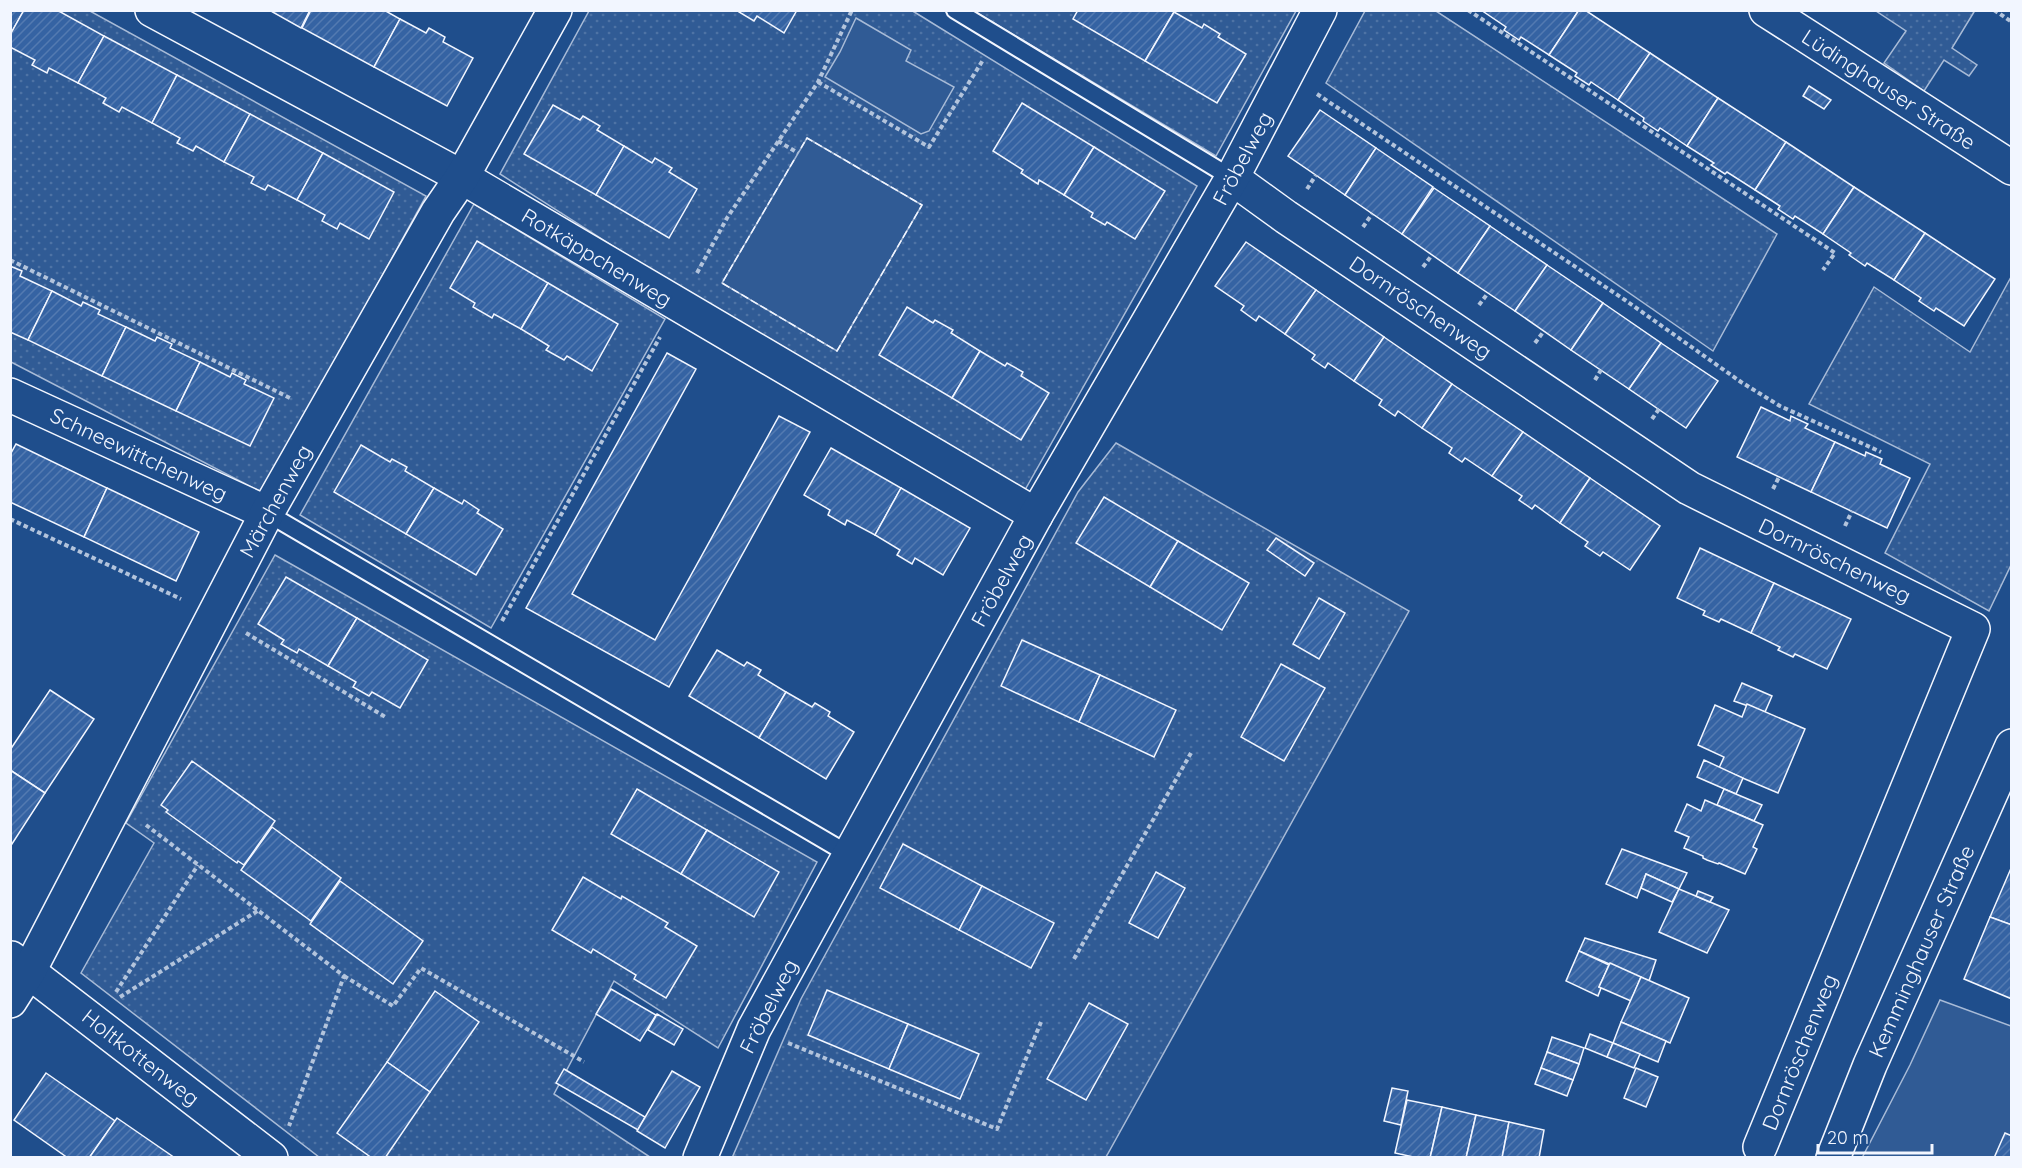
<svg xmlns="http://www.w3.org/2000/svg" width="2022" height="1168" font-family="Quicksand,sans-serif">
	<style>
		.grass { fill: url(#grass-dots); stroke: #a8bbd7; stroke-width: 1.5 }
		.green { fill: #305b95; stroke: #a8bbd7; stroke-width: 1.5 }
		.building { fill: url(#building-hatch); stroke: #f2f6ff; stroke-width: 1.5 }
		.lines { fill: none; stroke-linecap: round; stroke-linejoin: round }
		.lane-casing { stroke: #f2f6ff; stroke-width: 20 }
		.street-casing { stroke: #f2f6ff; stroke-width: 36 }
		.secondary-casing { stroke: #f2f6ff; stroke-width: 36 }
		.path { stroke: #b3c4dc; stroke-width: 4; stroke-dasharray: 4.5 3; stroke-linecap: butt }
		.lane { stroke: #1f4e8c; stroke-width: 16 }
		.street { stroke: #1f4e8c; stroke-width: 33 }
		.secondary { stroke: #1f4e8c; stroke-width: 33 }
		.fence { stroke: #f2f6ff; stroke-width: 1.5; stroke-dasharray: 8 3; stroke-linecap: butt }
		.labels { text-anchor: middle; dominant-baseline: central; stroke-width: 4.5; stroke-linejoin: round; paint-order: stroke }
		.street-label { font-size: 21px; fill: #f2f6ff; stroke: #1f4e8c }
	</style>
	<defs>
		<pattern id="grass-dots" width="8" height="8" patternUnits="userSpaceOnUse" patternTransform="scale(1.5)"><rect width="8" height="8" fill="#305b95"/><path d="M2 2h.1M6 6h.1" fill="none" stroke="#4e73a5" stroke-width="1.8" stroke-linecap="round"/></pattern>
		<pattern id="building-hatch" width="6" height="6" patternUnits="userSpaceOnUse" patternTransform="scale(1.5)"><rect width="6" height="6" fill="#3563a3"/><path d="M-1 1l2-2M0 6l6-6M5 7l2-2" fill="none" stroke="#537ab1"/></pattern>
	</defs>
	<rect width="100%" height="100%" fill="#1f4e8c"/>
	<g class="grass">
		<polygon points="911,10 1197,186 1017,504 500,174 589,11"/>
		<polygon points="10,11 90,11 426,196 263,493 11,362"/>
		<polygon points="974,11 1296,11 1216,156"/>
		<polygon points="1365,11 1436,11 1777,234 1713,351 1326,83"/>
		<polygon points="1876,11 1972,11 1974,12 1952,48 1977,65 1969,76 1944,60 1924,91 1884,63 1906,31"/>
		<polygon points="474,204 665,319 491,628 300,515"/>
		<polygon points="2011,277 2011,565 1989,611 1885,553 1930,464 1809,404 1874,287 1970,352"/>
		<polygon points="1116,443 1409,611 1106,1157 732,1158 801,999 1078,492"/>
		<polygon points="275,555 817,862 718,1048 614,981 554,1094 650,1157 319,1157 81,973 154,843 126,823"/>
	</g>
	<g class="green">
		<polygon points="856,18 911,50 906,61 954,87 929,131 921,134 825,77 840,52"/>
		<polygon points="807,138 922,205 837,351 722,283"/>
		<polygon points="1940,1000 2011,1026 2011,1157 1862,1158 1910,1065"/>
	</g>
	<g class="building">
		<polygon points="10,10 24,10 10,35"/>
		<polygon points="24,10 57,10 104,36 78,83 49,68 47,73 32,65 35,60 10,47 10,35"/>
		<polygon points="269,10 310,10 301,28"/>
		<polygon points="311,10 384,10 400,19 374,67 302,28"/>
		<polygon points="740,10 797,10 784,33 757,16 754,21 739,12"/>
		<polygon points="1078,10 1171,10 1174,12 1145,61 1073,19"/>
		<polygon points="1481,10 1579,10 1549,55 1521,37 1519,40 1504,30 1506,27"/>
		<polygon points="1579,10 1585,10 1650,53 1618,100 1591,82 1589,85 1575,76 1577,73 1549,55"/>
		<polygon points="1174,12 1202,28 1204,24 1220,34 1218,37 1246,54 1217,103 1145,61"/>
		<polygon points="400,19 426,33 429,28 445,37 443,42 473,58 447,106 374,67"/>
		<polygon points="104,36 177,75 152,123 122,107 119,112 103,103 106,98 78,83"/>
		<polygon points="1650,53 1718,98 1687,146 1660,128 1658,131 1643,121 1644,118 1618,100"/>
		<polygon points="177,75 250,114 224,162 196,146 193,151 177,143 180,138 152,123"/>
		<polygon points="1809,86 1831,100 1824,109 1803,96"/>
		<polygon points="1718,98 1786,142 1755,190 1727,172 1725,174 1711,165 1714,163 1687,146"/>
		<polygon points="1022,103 1094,147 1064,195 1039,180 1038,184 1021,173 1023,170 993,151"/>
		<polygon points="553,105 580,120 583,116 600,126 597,130 624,146 596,195 524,154"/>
		<polygon points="1320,110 1376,148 1345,195 1288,156"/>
		<polygon points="250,114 323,153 297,200 268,185 265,190 251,183 254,177 224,162"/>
		<polygon points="1786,142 1854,187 1823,234 1795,216 1793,219 1778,209 1780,206 1755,190"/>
		<polygon points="624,146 652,163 655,158 672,168 669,172 697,189 669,238 596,195"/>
		<polygon points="1094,147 1165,191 1135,239 1107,222 1105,225 1091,217 1093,213 1064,195"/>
		<polygon points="1376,148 1433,187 1402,234 1345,195"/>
		<polygon points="323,153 394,192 369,239 340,223 337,229 322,221 325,215 297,200"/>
		<polygon points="1854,187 1925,233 1894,280 1867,263 1865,266 1849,255 1851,253 1823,234"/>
		<polygon points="1434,188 1490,226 1458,273 1402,234"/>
		<polygon points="1490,226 1547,265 1515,311 1458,273"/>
		<polygon points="1925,233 1995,279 1964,326 1936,308 1934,311 1919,301 1921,298 1894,280"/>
		<polygon points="477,241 548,283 521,329 494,314 492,318 473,307 475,303 450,288"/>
		<polygon points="1246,242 1316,290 1285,334 1259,316 1256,321 1241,310 1244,306 1215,286"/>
		<polygon points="1547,265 1603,303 1571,350 1515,311"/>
		<polygon points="10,266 22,271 20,276 52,291 28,340 10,332"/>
		<polygon points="548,283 618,324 592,371 567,356 564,360 546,350 549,346 521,329"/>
		<polygon points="1316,290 1384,337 1354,381 1328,363 1325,368 1312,359 1315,355 1285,334"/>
		<polygon points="52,291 81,306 83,302 100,310 98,314 126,327 102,376 28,340"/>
		<polygon points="1603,303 1661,343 1629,389 1571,350"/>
		<polygon points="907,307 933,323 935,320 953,330 951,333 980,351 952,398 879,355"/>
		<polygon points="126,327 155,341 157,337 172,344 170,348 200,362 176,411 102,376"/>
		<polygon points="1384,337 1452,384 1422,428 1398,411 1395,416 1379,405 1382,400 1354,381"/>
		<polygon points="1661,343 1718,381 1686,428 1629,389"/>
		<polygon points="980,351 1005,366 1007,363 1023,372 1021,376 1049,393 1021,440 952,398"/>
		<polygon points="667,353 696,369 572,594 655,640 779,416 810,432 669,687 526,608"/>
		<polygon points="200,362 230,377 232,373 246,380 244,384 274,398 250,446 176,411"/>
		<polygon points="1452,384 1523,432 1492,476 1465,458 1462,462 1449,453 1452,448 1422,428"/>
		<polygon points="1761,407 1790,421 1791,416 1808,424 1805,428 1835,442 1811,492 1737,457"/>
		<polygon points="1523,432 1590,478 1560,523 1535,505 1532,509 1519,500 1522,496 1492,476"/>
		<polygon points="1835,442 1865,456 1866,452 1882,459 1880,464 1910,478 1887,528 1811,492"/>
		<polygon points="16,444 107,488 84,537 10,502 10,455"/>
		<polygon points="361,445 390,462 392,459 407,467 405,471 434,488 406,534 334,492"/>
		<polygon points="831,448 901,488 875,535 847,520 845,525 828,515 830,510 804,495"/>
		<polygon points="1590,478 1660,526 1630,570 1603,552 1600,556 1585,546 1588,542 1560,523"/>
		<polygon points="107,488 199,532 176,581 84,537"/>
		<polygon points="434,488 462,504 464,500 479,510 477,513 503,529 476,575 406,534"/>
		<polygon points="901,488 970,528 943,575 915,558 912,564 897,555 900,550 875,535"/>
		<polygon points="1104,497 1178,541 1150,587 1076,543"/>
		<polygon points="1276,538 1314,563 1305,576 1267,550"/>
		<polygon points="1178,541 1249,583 1222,630 1150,587"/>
		<polygon points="1700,548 1774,583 1751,633 1721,619 1719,622 1703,615 1705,611 1677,598"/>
		<polygon points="286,577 357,618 328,666 299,649 297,653 281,644 284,640 258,624"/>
		<polygon points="1774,583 1851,619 1827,669 1795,654 1793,657 1778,650 1780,647 1751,633"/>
		<polygon points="1319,598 1345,613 1319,659 1293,644"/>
		<polygon points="357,618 428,660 400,708 372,692 369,696 353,687 356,682 328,666"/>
		<polygon points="1022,640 1100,675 1079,722 1001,686"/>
		<polygon points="717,650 744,666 747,662 761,670 758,675 786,692 759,738 689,696"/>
		<polygon points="1281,664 1325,688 1284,761 1241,737"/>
		<polygon points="1100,675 1176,710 1154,757 1079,722"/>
		<polygon points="1742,683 1772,696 1765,712 1734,701"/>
		<polygon points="50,690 94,719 45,793 10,770 10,750"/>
		<polygon points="786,692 812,707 815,703 830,712 828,716 854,732 826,779 759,738"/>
		<polygon points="1747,704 1805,729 1778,793 1719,768 1724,757 1698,745 1715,705 1742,717"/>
		<polygon points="1704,760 1743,778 1736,794 1697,777"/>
		<polygon points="192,761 275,821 244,865 238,861 237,863 166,812 168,810 161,805"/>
		<polygon points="10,770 45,793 10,847"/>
		<polygon points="637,789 707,830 681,874 611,834"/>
		<polygon points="1724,789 1762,805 1754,821 1717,805"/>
		<polygon points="1705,800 1763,825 1753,847 1757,849 1745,874 1719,863 1718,864 1707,860 1703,858 1703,856 1684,848 1689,837 1675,831 1687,804 1701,811"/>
		<polygon points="272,827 341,878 311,921 241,870"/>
		<polygon points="707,830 779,872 754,917 681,874"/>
		<polygon points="903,844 982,886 959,930 880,888"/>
		<polygon points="1622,849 1687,873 1679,889 1646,874 1637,898 1606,884"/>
		<polygon points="2012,866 2012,925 1990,917"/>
		<polygon points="1156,872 1185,888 1158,938 1129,923"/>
		<polygon points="1646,874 1679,889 1672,902 1641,888"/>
		<polygon points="583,877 621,899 622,896 668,923 665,927 697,946 666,998 634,979 636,975 593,949 591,953 552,930"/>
		<polygon points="340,881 423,941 393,984 310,924"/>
		<polygon points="982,886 1054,923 1031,968 959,930"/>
		<polygon points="1679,889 1729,910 1707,953 1659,932"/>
		<polygon points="1698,891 1713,897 1710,902 1696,896"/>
		<polygon points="1990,917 2012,925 2012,999 1964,979"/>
		<polygon points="1585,938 1656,960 1649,981 1579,951"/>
		<polygon points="1579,951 1609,965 1599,987 1601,988 1598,996 1566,981"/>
		<polygon points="1610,963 1641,977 1631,1001 1599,987"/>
		<polygon points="1641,977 1689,998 1670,1043 1621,1022"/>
		<polygon points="611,989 656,1015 640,1041 596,1014"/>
		<polygon points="827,990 908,1024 889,1069 808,1035"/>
		<polygon points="435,991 479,1022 430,1092 387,1062"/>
		<polygon points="1089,1003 1128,1024 1086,1100 1047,1079"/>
		<polygon points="657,1014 683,1029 674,1045 648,1030"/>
		<polygon points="1621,1022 1666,1041 1658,1062 1613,1043"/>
		<polygon points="908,1024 979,1054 960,1099 889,1069"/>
		<polygon points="1590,1034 1613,1043 1607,1057 1585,1048"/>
		<polygon points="1552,1037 1584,1048 1579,1064 1547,1052"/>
		<polygon points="1613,1043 1640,1054 1634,1068 1607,1057"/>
		<polygon points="1547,1052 1579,1064 1573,1080 1541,1068"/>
		<polygon points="387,1062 430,1092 385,1158 372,1158 337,1133"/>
		<polygon points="1541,1068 1573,1080 1567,1096 1535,1084"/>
		<polygon points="1636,1068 1658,1077 1646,1107 1624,1098"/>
		<polygon points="564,1069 645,1117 638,1130 556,1083"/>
		<polygon points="672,1071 700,1087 665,1148 637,1131"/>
		<polygon points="46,1073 115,1121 89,1158 68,1158 14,1120"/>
		<polygon points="1392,1088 1408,1091 1401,1125 1384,1121"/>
		<polygon points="1407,1100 1442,1107 1430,1158 1418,1158 1395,1153"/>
		<polygon points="1442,1107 1476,1115 1466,1158 1430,1158"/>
		<polygon points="1476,1115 1509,1122 1502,1158 1466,1158"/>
		<polygon points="117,1118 175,1158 89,1158"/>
		<polygon points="1509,1122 1544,1130 1539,1158 1502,1158"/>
		<polygon points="2005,1133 2012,1136 2012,1158 1994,1158"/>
	</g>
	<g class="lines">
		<g class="lane-casing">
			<g id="lane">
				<polyline points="955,10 1232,178"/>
				<polyline points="267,513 850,855"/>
			</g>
		</g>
		<g class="street-casing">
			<g id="street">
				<polyline points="152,10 462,177 1036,515"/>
				<polyline points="1232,178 1286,217 1689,488 1973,629 1760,1147"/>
				<polyline points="10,395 267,513"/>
				<polyline points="11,958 271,1158"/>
				<polyline points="10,1001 29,971 267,513 438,212 462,177 555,10"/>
				<polyline points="700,1158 754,1029 1036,515 1232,178 1320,10"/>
			</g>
		</g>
		<g class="secondary-casing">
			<g id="secondary">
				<polyline points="1766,10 2012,168"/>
				<polyline points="1833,1158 1870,1065 2012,746"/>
			</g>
		</g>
		<g class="path">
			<polyline points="1468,10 1835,253 1823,270"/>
			<polyline points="1994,10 2012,22"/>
			<polyline points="818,82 929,147 983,60"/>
			<polyline points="1317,94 1625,300 1741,382 1780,406 1881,452"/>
			<polyline points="778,141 798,153"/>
			<polyline points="1307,189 1316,175"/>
			<polyline points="1363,227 1372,214"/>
			<polyline points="10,260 292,399"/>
			<polyline points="1423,267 1432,255"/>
			<polyline points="697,273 727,218 818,82 852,10"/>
			<polyline points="1479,305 1488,293"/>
			<polyline points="1535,343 1544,331"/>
			<polyline points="1595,380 1601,370"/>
			<polyline points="1652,419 1659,409"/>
			<polyline points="1773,489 1779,477"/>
			<polyline points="10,519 181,599"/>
			<polyline points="1845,526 1852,511"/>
			<polyline points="502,621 660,337"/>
			<polyline points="246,633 387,718"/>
			<polyline points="146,825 344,976 289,1126"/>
			<polyline points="1074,959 1191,753"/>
			<polyline points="344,976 393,1006 421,968 584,1062"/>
			<polyline points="116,992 198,865"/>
			<polyline points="120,997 259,910"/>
			<polyline points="788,1043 997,1129 1041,1022"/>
		</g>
		<use href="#lane" class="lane"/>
		<use href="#street" class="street"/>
		<use href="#secondary" class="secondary"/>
		<polyline class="fence" points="794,160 722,283 837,351 922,205 807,138 801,148"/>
	</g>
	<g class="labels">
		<g class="street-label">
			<text transform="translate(1889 89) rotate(33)">Lüdinghauser Straße</text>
			<text transform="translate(1242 158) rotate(-62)">Fröbelweg</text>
			<text transform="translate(597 257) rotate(31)">Rotkäppchenweg</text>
			<text transform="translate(1421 307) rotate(34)">Dornröschenweg</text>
			<text transform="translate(139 454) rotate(25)">Schneewittchenweg</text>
			<text transform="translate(275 501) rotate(-61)">Märchenweg</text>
			<text transform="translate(1835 560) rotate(26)">Dornröschenweg</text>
			<text transform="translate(1001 580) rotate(-61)">Fröbelweg</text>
			<text transform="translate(1921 951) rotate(-66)">Kemminghauser Straße</text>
			<text transform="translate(768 1006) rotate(-63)">Fröbelweg</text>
			<text transform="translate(1799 1052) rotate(-68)">Dornröschenweg</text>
			<text transform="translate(141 1057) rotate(38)">Holtkottenweg</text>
		</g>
	</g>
	<rect width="2022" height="1168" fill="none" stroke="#f2f6ff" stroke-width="24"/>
	<path d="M1818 1144v9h114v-9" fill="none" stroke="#f2f6ff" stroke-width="3"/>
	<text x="1827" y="1144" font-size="18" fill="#f2f6ff" stroke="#1f4e8c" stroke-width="4.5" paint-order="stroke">20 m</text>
</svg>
